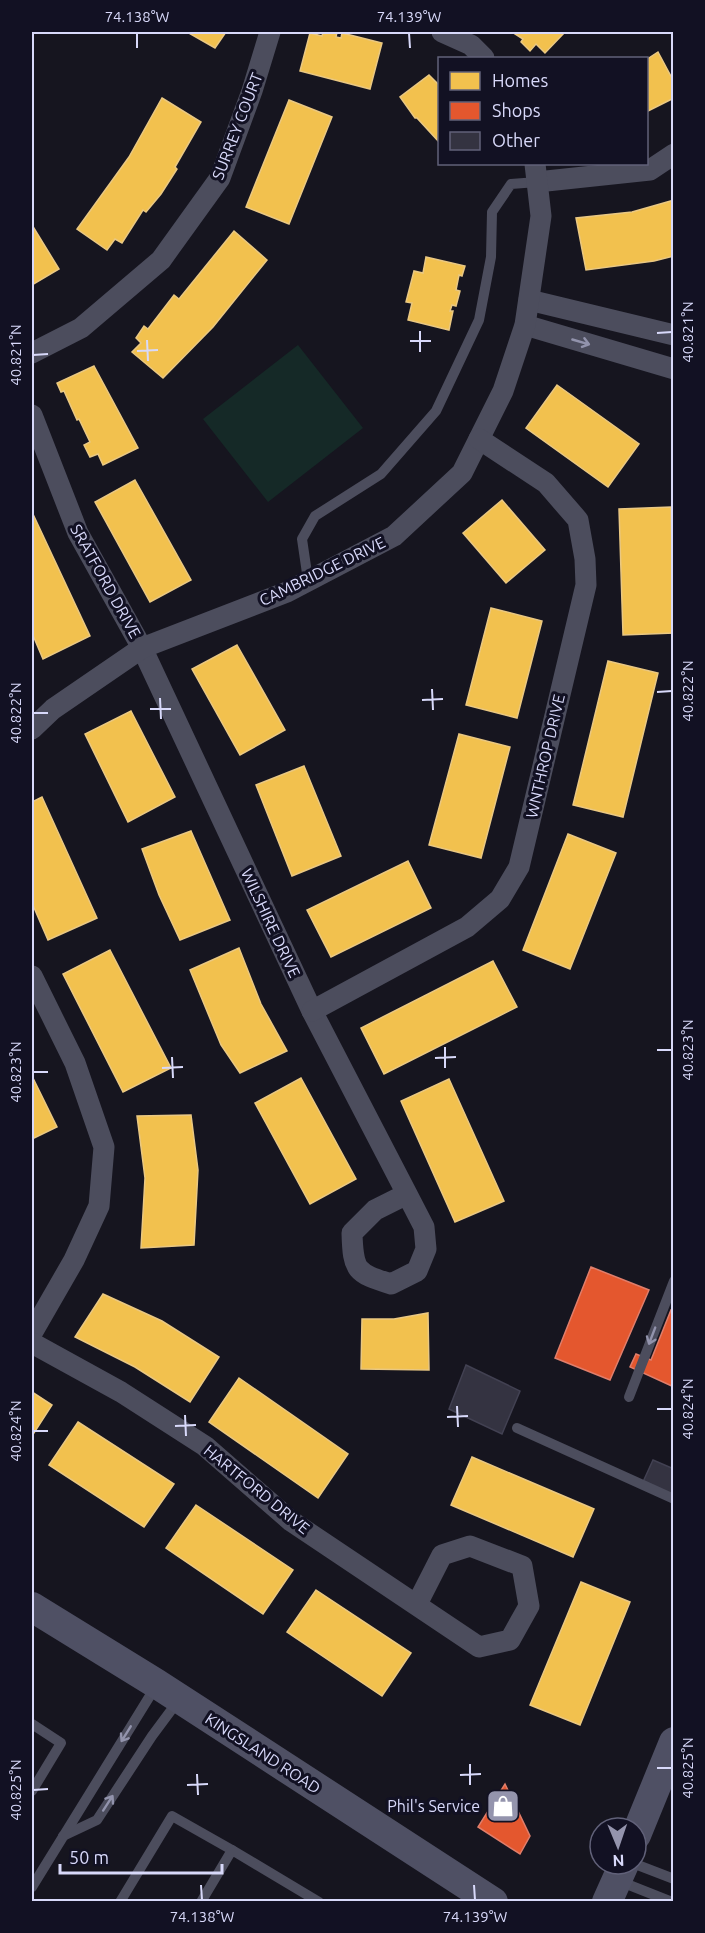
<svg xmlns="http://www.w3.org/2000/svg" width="705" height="1933" font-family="Ubuntu,sans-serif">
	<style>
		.green { fill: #152927 }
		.homes { fill: #f2c14e; stroke: #eac882; stroke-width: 1.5 }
		.shops { fill: #e4572e; stroke: #e07e6b; stroke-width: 1.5 }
		.building { fill: #343341; stroke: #424152; stroke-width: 1.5 }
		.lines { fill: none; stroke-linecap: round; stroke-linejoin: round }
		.lane { stroke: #4c4d5d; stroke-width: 10 }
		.street { stroke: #4c4d5d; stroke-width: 21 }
		.secondary { stroke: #4f5064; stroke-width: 30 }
		.oneway { stroke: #9293ac }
		.ticks { fill: none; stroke: #d8d9fa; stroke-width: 2 }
		.labels { text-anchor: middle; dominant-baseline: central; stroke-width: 6; stroke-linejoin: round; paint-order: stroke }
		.street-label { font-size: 16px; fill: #d8d9fa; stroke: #121123 }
		.poi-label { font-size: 16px; fill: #d8d9fa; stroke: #121123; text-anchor: end }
		.neatline { fill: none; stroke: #d8d9fa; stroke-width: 2 }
		.ticks-label { font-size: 15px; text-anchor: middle; fill: #d8d9fa }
	</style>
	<rect width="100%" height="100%" fill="#16151f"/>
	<polygon class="green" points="298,345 363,428 268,502 203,419"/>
	<g class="homes">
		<polygon points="187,32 226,32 215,48"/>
		<polygon points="323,32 337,32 336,37 341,38 342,33 382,43 370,89 300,71 310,33 322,36"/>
		<polygon points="512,32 565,32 545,53 536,44 530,51 521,42 523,39"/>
		<polygon points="658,52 674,82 674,98 646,112 646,60"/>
		<polygon points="429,75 438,84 440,82 440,143 417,118 415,118 400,97"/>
		<polygon points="162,98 201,122 175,167 177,169 161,194 146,212 143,210 122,243 115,239 107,250 77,229 129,157"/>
		<polygon points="289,100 332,117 289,224 246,207"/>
		<polygon points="674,200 674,256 654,261 586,270 576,218 632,212"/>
		<polygon points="32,225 59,269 32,285"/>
		<polygon points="234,231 267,260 213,327 163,378 132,352 141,343 136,338 144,326 148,329 174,295 179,299"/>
		<polygon points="426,257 465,266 462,276 459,275 456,290 460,291 456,306 452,305 450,311 453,311 449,330 408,320 412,303 406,302 414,271 423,273"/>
		<polygon points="94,366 138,448 103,465 98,454 90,457 84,445 90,442 79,419 77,420 64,391 61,392 57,383"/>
		<polygon points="557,385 639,444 608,487 526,428"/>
		<polygon points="135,480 191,580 150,602 95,502"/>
		<polygon points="502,500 545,550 506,583 463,533"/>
		<polygon points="671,507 674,633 623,635 619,509"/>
		<polygon points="32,512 90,636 43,659 32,633"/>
		<polygon points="491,608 542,621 517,718 466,705"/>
		<polygon points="237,645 285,730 240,755 192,669"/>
		<polygon points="608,661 658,673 623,817 573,805"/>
		<polygon points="131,711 175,797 128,822 85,734"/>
		<polygon points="459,734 510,747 481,858 429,845"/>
		<polygon points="304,766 341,856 292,876 256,785"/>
		<polygon points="42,797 97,918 48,940 32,903 32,802"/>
		<polygon points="191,831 230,920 180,940 159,895 142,849"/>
		<polygon points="568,834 616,853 570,969 523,950"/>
		<polygon points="408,861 431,908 331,957 307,910"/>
		<polygon points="239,948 261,1004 287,1051 240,1073 221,1045 190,970"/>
		<polygon points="110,950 171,1068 123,1092 63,974"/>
		<polygon points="493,961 517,1007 384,1074 361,1028"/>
		<polygon points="32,1076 57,1127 32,1139"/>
		<polygon points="301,1078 356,1179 310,1204 255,1103"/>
		<polygon points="449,1079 504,1201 455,1222 401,1101"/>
		<polygon points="191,1115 198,1170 194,1245 141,1248 145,1178 137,1116"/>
		<polygon points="103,1294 162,1321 219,1357 190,1402 135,1367 75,1337"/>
		<polygon points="428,1313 429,1370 361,1369 362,1319 394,1319"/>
		<polygon points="239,1378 348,1454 318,1498 209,1422"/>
		<polygon points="32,1392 52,1405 32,1436"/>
		<polygon points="78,1422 174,1484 144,1527 49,1465"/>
		<polygon points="472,1457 594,1509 573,1557 451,1505"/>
		<polygon points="196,1505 293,1570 263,1614 166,1548"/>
		<polygon points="581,1582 630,1602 580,1725 530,1705"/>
		<polygon points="316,1590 411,1653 382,1696 287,1632"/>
	</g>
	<g class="shops">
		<polygon points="591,1267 649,1290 610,1380 555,1358"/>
		<polygon points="671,1310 674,1311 674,1387 630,1367 636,1354 651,1360"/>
		<polygon points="505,1784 530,1836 520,1854 478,1827"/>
	</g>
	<g class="building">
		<polygon points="466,1365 520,1391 502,1434 449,1409"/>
		<polygon points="653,1460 674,1469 674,1498 642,1484"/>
	</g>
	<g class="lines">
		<g class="lane">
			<polyline points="308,580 302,539 315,516 381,474 436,411 479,320 491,257 492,212 511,184 537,182"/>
			<polyline points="629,1397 674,1281"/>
			<polyline points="517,1428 674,1499"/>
			<polyline points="32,1724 61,1743 32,1791"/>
			<polyline points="63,1836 97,1820 152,1736 178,1701"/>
			<polyline points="635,1864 674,1879"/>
			<polyline points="619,1881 672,1902"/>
			<polyline points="32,1887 156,1686"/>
			<polyline points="120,1902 172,1816 232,1850"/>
			<polyline points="201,1902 232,1850 319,1902"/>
		</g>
		<g class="street">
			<polyline points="442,32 471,45 484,58"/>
			<polyline points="537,182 650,170 674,154"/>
			<polyline points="529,300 674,335"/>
			<polyline points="525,325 674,369"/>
			<polyline points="32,353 81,328 161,260 220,178 252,91 270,32"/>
			<path d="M 32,415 L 78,533 L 142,648 L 312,1011 L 407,1194 L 375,1210 L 352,1233 C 353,1271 356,1273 391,1284 L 417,1271 L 426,1249 L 424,1227 L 407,1194"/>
			<polyline points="32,729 53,709 142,648 287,592 394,536 462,473 503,391 525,325 541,216 535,164"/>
			<polyline points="32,976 75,1063 104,1147 99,1206 74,1260 32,1333"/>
			<polyline points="312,1011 467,927 500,899 519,867 586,585 585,559 578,520 546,483 479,439"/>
			<polyline points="32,1343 121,1392 205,1446 291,1521 479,1647 510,1640 529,1606 522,1566 470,1546 442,1555 417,1604"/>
		</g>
		<g class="secondary">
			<polyline points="32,1607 157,1684 493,1902"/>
			<polyline points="636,1835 674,1742"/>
			<polyline points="607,1902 624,1864"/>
		</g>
	</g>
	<defs><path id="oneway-shaft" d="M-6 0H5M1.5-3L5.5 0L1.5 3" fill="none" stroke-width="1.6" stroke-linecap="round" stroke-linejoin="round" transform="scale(1.5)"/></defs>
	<g class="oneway">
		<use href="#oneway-shaft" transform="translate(581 342) rotate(16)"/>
		<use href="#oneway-shaft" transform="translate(652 1336) rotate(111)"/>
		<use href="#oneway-shaft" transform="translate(126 1734) rotate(122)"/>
		<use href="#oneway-shaft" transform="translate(108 1803) rotate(-57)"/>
	</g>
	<path class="ticks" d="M 137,33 L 137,48M 409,33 L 410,48M 420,331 L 420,352M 657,333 L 672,332M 147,340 L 148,361M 410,341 L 431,341M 137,351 L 158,350M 33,355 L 48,354M 432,689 L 433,710M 657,692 L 672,691M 160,698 L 161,719M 422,700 L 443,699M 150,709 L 171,709M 33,713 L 48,713M 445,1047 L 445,1068M 657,1050 L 672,1050M 172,1057 L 173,1078M 435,1058 L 456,1057M 162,1068 L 183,1067M 33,1072 L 48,1072M 457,1406 L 458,1427M 657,1409 L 672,1409M 185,1415 L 186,1436M 447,1417 L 468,1416M 175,1426 L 196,1425M 33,1431 L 48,1431M 470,1764 L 470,1785M 657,1768 L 672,1768M 197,1774 L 198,1795M 460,1775 L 481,1774M 187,1785 L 208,1784M 33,1790 L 48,1789M 201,1885 L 202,1900M 474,1885 L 475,1900"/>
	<defs>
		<g id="shop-square" transform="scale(1.725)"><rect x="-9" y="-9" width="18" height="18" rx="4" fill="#9494ad" stroke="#121123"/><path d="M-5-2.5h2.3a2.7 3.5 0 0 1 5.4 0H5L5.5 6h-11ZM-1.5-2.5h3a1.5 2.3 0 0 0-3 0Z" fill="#fff"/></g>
	</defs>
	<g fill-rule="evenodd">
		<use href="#shop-square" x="503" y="1806"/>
	</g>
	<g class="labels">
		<g class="street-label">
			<text transform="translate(237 126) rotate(-69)">SURREY COURT</text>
			<text transform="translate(322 571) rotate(-26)">CAMBRIDGE DRIVE</text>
			<text transform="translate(106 581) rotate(61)">SRATFORD DRIVE</text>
			<text transform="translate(545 756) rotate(-77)">WNTHROP DRIVE</text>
			<text transform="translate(271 923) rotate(65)">WILSHIRE DRIVE</text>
			<text transform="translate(257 1489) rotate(39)">HARTFORD DRIVE</text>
			<text transform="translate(263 1753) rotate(33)">KINGSLAND ROAD</text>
		</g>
		<g class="poi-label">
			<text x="480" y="1806">Phil's Service</text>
		</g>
	</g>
	<rect width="705" height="1933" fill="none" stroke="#121123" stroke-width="66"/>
	<rect x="438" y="57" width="210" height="108" fill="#121123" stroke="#616179" stroke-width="1.5"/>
	<rect x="450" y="72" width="30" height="18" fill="#f2c14e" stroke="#616179" stroke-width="1.5"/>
	<text x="492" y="87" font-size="18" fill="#d8d9fa">Homes</text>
	<rect x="450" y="102" width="30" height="18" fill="#e4572e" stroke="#616179" stroke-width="1.5"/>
	<text x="492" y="117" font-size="18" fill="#d8d9fa">Shops</text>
	<rect x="450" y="132" width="30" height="18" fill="#343341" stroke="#616179" stroke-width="1.5"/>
	<text x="492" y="147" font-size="18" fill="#d8d9fa">Other</text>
	<g transform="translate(618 1846) rotate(178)"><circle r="28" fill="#121123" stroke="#616179" stroke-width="1.5"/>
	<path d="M0-4.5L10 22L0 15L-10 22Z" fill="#9494ad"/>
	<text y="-9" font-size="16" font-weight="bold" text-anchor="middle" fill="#d8d9fa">N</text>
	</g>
	<path d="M60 1864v9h162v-9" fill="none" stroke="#d8d9fa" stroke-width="3"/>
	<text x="69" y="1864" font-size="18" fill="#d8d9fa" stroke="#121123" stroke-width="4.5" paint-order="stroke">50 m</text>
	<rect x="33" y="33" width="639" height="1867" class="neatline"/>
	<g class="ticks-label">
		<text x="137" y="22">74.138°W</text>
		<text x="409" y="22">74.139°W</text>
		<text transform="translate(688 332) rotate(-90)" y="5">40.821°N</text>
		<text transform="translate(16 355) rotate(-90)" y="5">40.821°N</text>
		<text transform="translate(688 691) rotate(-90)" y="5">40.822°N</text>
		<text transform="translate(16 713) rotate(-90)" y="5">40.822°N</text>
		<text transform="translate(688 1050) rotate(-90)" y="5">40.823°N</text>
		<text transform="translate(16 1072) rotate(-90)" y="5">40.823°N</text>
		<text transform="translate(688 1409) rotate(-90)" y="5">40.824°N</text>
		<text transform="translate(16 1431) rotate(-90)" y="5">40.824°N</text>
		<text transform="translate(688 1768) rotate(-90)" y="5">40.825°N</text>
		<text transform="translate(16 1790) rotate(-90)" y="5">40.825°N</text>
		<text x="202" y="1922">74.138°W</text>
		<text x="475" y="1922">74.139°W</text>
	</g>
</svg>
